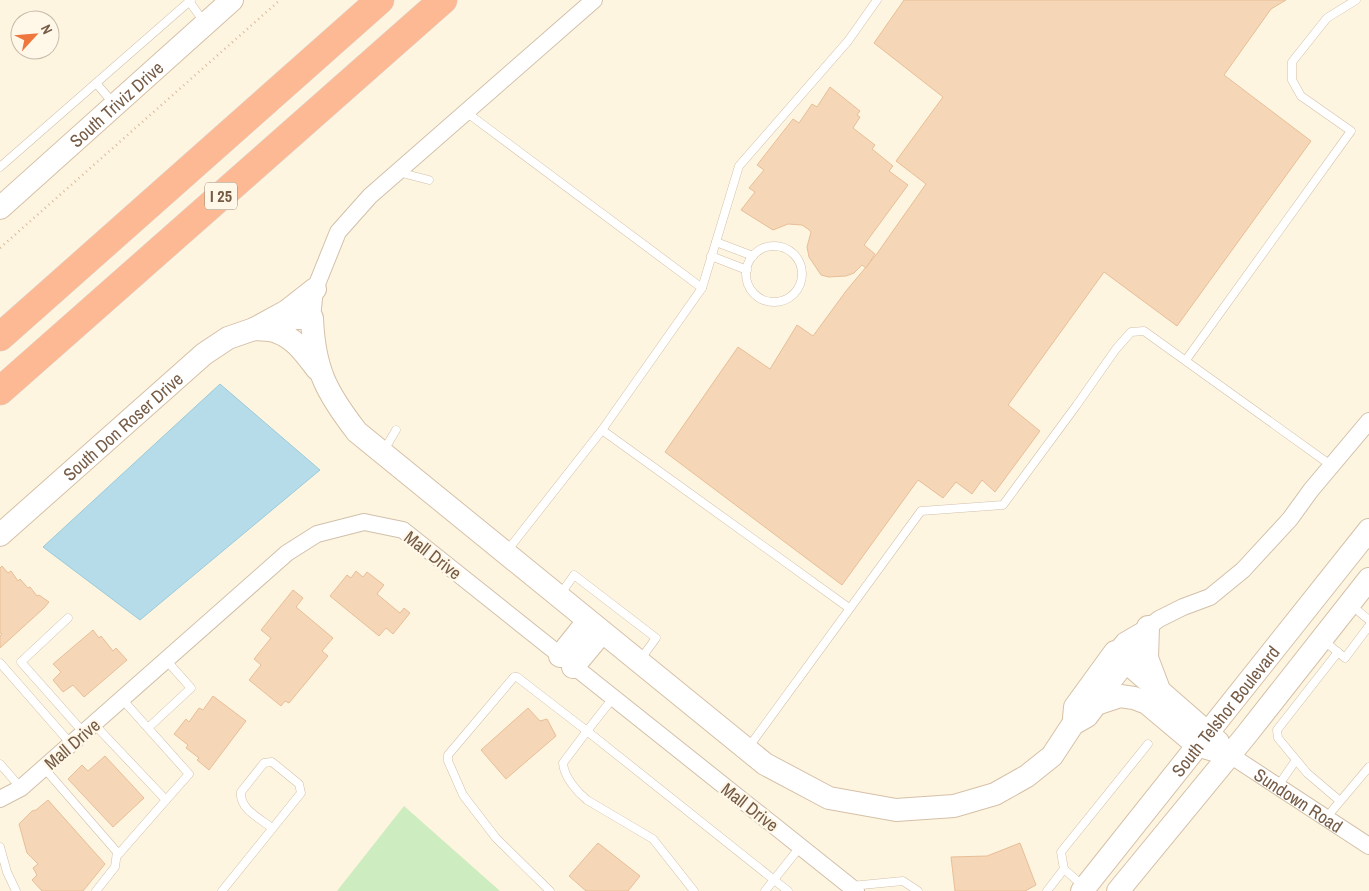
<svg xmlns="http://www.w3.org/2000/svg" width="1369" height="891" font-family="'Archivo Narrow',sans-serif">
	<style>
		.green { fill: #cdecbf }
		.water { fill: #b5dce8; stroke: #9acadb }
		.building { fill: #f5d6b7; stroke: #e8be97 }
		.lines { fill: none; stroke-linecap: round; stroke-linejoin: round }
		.lane-casing { stroke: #d1c0aa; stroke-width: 9 }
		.street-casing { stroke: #d1c0aa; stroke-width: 18 }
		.secondary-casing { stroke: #d5c0a7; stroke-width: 24 }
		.highway-casing { stroke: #ded8d3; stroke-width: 29 }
		.path { stroke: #d9b99a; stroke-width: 2.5; stroke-dasharray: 1 4; stroke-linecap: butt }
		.lane { stroke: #fff; stroke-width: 8 }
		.street { stroke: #fff; stroke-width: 16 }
		.secondary { stroke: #fff; stroke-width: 22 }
		.highway { stroke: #fcb994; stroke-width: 28 }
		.labels { text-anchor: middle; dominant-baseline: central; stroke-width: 4.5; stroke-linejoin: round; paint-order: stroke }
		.shield { fill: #fff8e9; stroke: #9f8b77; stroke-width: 1 }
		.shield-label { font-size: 16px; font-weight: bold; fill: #765c46 }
		.street-label { font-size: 18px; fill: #765c46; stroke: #fff8e9 }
	</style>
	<rect width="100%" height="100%" fill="#fef5e1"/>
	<polygon class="green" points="404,806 500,891 337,891"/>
	<polygon class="water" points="220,384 320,470 140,620 43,547"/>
	<g class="building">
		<polygon points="904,0 1286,0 1271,9 1224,75 1311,141 1177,326 1104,272 1008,405 1040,431 995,492 982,480 972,494 956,482 943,498 918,480 842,585 665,452 738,347 770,369 797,325 813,336 846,291 876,255 926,184 896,161 943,97 874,43"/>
		<polygon points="830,87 860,111 857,115 860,117 853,128 875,145 872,149 893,166 889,171 908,185 864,245 875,254 866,268 862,265 854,273 846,276 829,277 821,275 809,257 807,247 811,232 808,229 802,225 788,224 773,230 741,210 755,192 749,188 764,170 757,165 793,119 799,123 812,104 817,107"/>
		<polygon points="2,566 8,573 11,571 18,581 20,579 28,588 30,587 37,596 39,595 49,602 44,608 0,648 0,636 2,634 0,633 0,568"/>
		<polygon points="356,571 363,577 367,572 384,585 377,594 400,613 404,608 410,613 393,634 386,628 379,636 330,596 347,575 351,578"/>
		<polygon points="293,590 303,598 296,607 333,638 322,651 328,656 289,703 285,701 281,706 249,680 261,665 254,659 271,638 261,630"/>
		<polygon points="93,630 99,638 101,636 113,651 116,648 127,660 84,697 73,685 63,692 53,680 61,672 53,664"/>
		<polygon points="213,696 246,721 209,770 197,760 199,758 186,748 188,745 174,734 186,719 189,722 199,708 203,710"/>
		<polygon points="528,708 540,721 547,719 556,736 506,779 481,750"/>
		<polygon points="105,756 144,798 113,827 68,779 82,765 88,771"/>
		<polygon points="48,800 105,864 83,891 42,891 32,880 37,875 33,868 38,864 27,853 19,824 32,811 36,810"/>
		<polygon points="598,843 640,876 628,891 586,891 569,876"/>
		<polygon points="1020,843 1036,885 1025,891 955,891 951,857 987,856"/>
	</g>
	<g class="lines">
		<g class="lane-casing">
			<g id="lane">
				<polyline points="189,1 204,22"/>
				<polyline points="96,83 114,104"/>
				<polyline points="466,112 702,288"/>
				<polyline points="0,167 191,0"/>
				<polyline points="398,172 429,180"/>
				<polyline points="716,242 753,256"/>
				<circle cx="774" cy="274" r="28"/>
				<polyline points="711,256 747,270"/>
				<polyline points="1186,360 1351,131 1301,96 1292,80 1292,62 1327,18 1356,0"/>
				<polyline points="602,430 849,608"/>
				<polyline points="383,452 396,430"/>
				<polyline points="507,551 602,430 702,288 739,166 848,41 877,0"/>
				<polyline points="560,595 574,575 656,638 640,660"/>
				<polyline points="1351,605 1369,620"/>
				<polyline points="68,618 21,662 84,733"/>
				<polyline points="1323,640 1345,658 1369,626"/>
				<polyline points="1338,652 1277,730 1278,738 1307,773 1340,801"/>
				<polyline points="0,663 71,744"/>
				<polyline points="122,699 189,774 166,800"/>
				<polyline points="94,724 166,800 117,856"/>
				<polyline points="148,728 191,688 166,660"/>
				<polyline points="748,748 921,511 1003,505 1076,406 1116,349 1131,332 1144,331 1332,466"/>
				<polyline points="0,764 21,788"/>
				<polyline points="44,768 117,852 115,867 96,891"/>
				<polyline points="1278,786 1296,760"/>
				<polyline points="1326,818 1369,767"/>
				<polyline points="0,847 7,872 16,891"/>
				<polyline points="1064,869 1061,852 1148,744"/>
				<polyline points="851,886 903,881 918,891"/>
				<path d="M 222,891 L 301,793 L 299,784 L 272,762 L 264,763 L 241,792 C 239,809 261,819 272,828"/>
				<polyline points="550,891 496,838 463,795 448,761 448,755 514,677 517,677 587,731 613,698"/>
				<path d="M 694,891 L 653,839 L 587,800 C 577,792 564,777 563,763 L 587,731 L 788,891"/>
				<polyline points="765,891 800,847"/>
				<polyline points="1047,891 1064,869 1083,886"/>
			</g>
		</g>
		<g class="street-casing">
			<g id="street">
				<polyline points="312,318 315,289 338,232 370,196 594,0"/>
				<polyline points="1115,652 1124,641 1148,627 1159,619 1183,607 1210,597 1243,570 1290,519 1311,490 1369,421"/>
				<polyline points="1096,704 1128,663 1146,630"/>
				<path id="s1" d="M 1230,755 L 1369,846"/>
				<polyline points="0,799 21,788 287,553 317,534 364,522 403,530 856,891"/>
			</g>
		</g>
		<g class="secondary-casing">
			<g id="secondary">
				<path id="s2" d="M 0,208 L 232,0"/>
				<path d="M 275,318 L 312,318 C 314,369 326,392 357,432 L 765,764 L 829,798 L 896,810 L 954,806 L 995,794 L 1027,776 L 1052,756 L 1073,724 L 1087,716 L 1096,704 L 1120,696 L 1134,698 L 1147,703 L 1197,745 L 1230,755"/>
				<path d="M 254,329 C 261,330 270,329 277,332 C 295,338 306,355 317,369"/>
				<path id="s3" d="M 0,535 L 204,354 L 228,338 L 254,329 L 287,311 L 315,289"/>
				<polyline points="1148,627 1147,658 1158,687"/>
				<polyline points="560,656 588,621"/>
				<polyline points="573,667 602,632"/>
				<polyline points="1074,718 1075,707 1115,652 1218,742"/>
				<path id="s4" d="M 1082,891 L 1369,530"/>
				<polyline points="1118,891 1247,734 1369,579"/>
			</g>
		</g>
		<g class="highway-casing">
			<g id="highway">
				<polyline points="0,337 380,0"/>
				<polyline points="0,391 443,0"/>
			</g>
		</g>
		<polyline class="path" points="0,248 280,0"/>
		<use href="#lane" class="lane"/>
		<use href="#street" class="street"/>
		<use href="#secondary" class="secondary"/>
		<use href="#highway" class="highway"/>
	</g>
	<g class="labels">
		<rect class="shield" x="205" y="182.5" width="32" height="27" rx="4"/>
		<g class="shield-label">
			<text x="221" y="196">I 25</text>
		</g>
		<g class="street-label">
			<text stroke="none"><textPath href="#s2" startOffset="156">South Triviz Drive</textPath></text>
			<text stroke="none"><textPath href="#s3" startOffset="164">South Don Roser Drive</textPath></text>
			<text transform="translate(433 555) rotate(38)">Mall Drive</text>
			<text stroke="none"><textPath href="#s4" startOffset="230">South Telshor Boulevard</textPath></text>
			<text transform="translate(72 744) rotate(-41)">Mall Drive</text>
			<text stroke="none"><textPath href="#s1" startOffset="82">Sundown Road</textPath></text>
			<text transform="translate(750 807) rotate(38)">Mall Drive</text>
		</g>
	</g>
	<g transform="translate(35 35) rotate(64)"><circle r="24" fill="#fff8e9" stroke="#c8baa8"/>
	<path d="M0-4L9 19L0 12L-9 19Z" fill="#ef773e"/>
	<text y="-8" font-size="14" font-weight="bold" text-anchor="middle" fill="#765c46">N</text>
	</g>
</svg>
